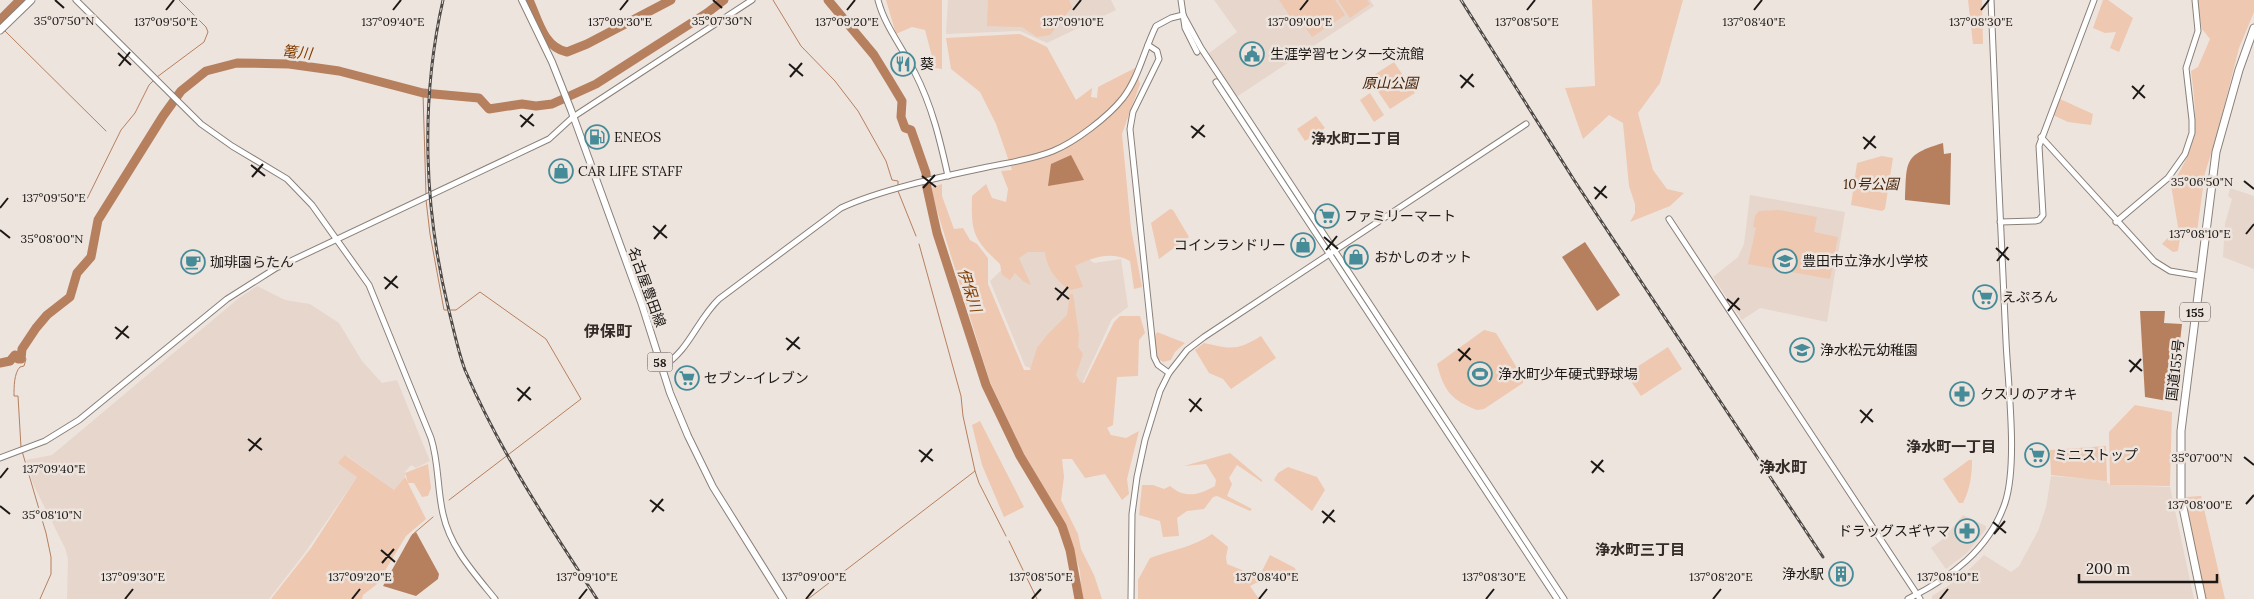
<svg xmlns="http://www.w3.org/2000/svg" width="2254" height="599" font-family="Lora,'Noto Sans JP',serif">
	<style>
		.built { fill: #e7d6cc }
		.green { fill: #eec8b0 }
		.water { fill: #b6805e }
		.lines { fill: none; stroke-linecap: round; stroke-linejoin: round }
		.stream { stroke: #b6805e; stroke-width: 1 }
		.river { stroke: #b6805e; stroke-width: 9 }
		.tertiary-casing { stroke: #89807a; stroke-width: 7 }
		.primary-casing { stroke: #89807a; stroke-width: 8 }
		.trunk-casing { stroke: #89807a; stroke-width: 9 }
		.tertiary { stroke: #fff; stroke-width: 5 }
		.primary { stroke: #fff; stroke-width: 6 }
		.trunk { stroke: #fff; stroke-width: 7 }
		.rail-casing { stroke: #4e4a47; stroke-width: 3 }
		.rail { stroke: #eee4de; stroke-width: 1; stroke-dasharray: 4; stroke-linecap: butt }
		.ticks { fill: none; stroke: #1b1816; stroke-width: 2 }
		.labels { text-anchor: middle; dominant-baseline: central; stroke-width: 5; stroke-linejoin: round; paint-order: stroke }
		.shield { fill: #eee4de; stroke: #5a5552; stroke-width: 1 }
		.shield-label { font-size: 12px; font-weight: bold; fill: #1b1816 }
		.poi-label { font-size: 14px; fill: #1b1816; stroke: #eee4de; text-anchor: start }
		.park-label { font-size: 14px; font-style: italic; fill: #462207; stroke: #eee4de }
		.street-label { font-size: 14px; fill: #1b1816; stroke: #eee4de }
		.water-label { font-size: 15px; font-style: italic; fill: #803d00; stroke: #eee4de }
		.neighbourhood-label { font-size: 15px; font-weight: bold; fill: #332b27; stroke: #eee4de }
		.quarter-label { font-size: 16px; font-weight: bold; fill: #332b27; stroke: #eee4de }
		.ticks-label { font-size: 12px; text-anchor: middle; fill: #1b1816; stroke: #eee4de; stroke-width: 5; stroke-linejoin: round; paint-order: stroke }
	</style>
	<rect width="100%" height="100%" fill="#eee4de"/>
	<g class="built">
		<polygon points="948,0 1111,0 1116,10 1047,43 1020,31 946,34"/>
		<polygon points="1214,0 1370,0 1374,6 1238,96 1235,95 1208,54 1237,32"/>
		<polygon points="2230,188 2254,196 2254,269 2223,257 2225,224 2232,199 2228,196"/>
		<polygon points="1750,195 1845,212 1827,322 1760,308 1742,320 1713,277 1738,257 1744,244"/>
		<polygon points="1062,238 1094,263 1121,259 1128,307 1112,319 1080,388 1025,366 990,281 1018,254"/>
		<polygon points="257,286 285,300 310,304 339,323 362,361 382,383 397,380 430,461 416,468 411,465 405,472 405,477 394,490 346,455 357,477 304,554 269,599 67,599 68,559 65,548 33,484 26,460 52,455 239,298"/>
		<polygon points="2051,476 2105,480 2110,485 2170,487 2194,599 1932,599 1932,596 1960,578 1984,555 2011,572 2019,566 2038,531 2046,507"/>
		<polygon points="1963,515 1986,526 1986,529 1967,553 1946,569 1931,548 1943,539"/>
	</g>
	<g class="green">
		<polygon points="886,0 942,0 942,69 935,68 925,30 912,27 896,34"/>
		<polygon points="988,0 1069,0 1072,7 1050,35 1037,37 1022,27 987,26"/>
		<polygon points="1279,0 1335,0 1345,15 1312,37 1301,21 1292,19"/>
		<polygon points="1338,0 1367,0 1370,4 1350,18"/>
		<polygon points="1592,0 1683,0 1660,83 1638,113 1653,170 1667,189 1684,193 1670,206 1630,222 1635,213 1635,204 1629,186 1623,123 1609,115 1583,139 1565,88 1595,86"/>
		<polygon points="1968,0 1982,0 1983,44 1973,44"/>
		<polygon points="2103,0 2108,0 2133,18 2119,52 2110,48 2116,32 2105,33 2093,28"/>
		<path d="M 2197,0 L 2254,0 L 2254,12 L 2239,48 L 2216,138 L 2205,173 L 2196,239 L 2186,235 L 2180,238 L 2178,251 L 2173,252 L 2162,244 L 2178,227 L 2171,185 C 2200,144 2197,119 2191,71 L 2198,67 L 2210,39 L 2202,29 Z"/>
		<path d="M 1020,34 L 1047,47 L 1076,100 L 1092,88 L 1091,97 L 1097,98 L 1098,87 L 1135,68 L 1140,84 L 1122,134 L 1131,228 L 1142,287 L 1134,289 L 1130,261 C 1112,251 1093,257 1075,266 L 1083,287 L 1070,290 C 1057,282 1046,267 1045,252 L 1028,252 L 1019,258 L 1031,285 L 1024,282 L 1015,273 L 1010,280 L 1002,275 L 1000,264 C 973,239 971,232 972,196 L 986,184 L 992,198 L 1006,202 L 1008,189 L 1001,171 L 1012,170 L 996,124 L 980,92 L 951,69 L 946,38 Z"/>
		<polygon points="1394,62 1415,93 1390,109 1371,81 1371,77"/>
		<polygon points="1370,93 1384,115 1374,122 1360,100"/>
		<polygon points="2060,99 2093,114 2091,125 2068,122 2053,115"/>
		<polygon points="1316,116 1325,128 1305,141 1297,129"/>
		<polygon points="1882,156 1893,158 1885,209 1882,211 1851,205 1857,163"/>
		<polygon points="942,184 942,196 954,229 963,228 970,240 977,244 988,258 988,284 1024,370 1030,370 1037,348 1048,334 1067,315 1070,294 1073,294 1079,335 1078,347 1083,354 1076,375 1080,382 1084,383 1114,322 1120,316 1140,316 1145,333 1139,340 1138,376 1117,377 1113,425 1107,428 1111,435 1126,438 1139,431 1127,479 1129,494 1122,500 1105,474 1085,478 1072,459 1062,459 1064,477 1061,500 1078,534 1081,549 1094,575 1102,599 1082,599 1080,571 1067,530 1029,465 990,382 930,188"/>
		<polygon points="1170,209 1173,210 1189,237 1159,259 1151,223"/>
		<polygon points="1779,210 1817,217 1814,232 1838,237 1830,279 1748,264 1756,228 1753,227 1755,216 1759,211"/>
		<path d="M 1484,330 L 1496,333 L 1523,378 L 1523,383 L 1484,409 L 1477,410 C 1451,400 1444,391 1437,364 Z"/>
		<polygon points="1157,332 1185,343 1175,352 1171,360 1163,362 1157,358 1154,338"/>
		<path d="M 1261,336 L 1276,358 L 1231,389 L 1223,379 L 1209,373 L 1195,350 L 1204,343 C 1231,349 1237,351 1261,336 Z"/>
		<polygon points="1668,347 1682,369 1641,396 1626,374"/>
		<polygon points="2135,405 2172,412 2170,486 2110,485 2109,432"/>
		<polygon points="980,421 1024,507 1004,517 982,465 972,425"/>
		<polygon points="2106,446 2107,481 2051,475 2050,450"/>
		<path d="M 1230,453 L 1262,480 L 1262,482 L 1237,465 L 1229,478 L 1232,484 L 1227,496 L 1252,509 L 1250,511 L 1217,496 L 1213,497 L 1204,509 L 1187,511 L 1177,518 L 1179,536 L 1163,537 L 1160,521 L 1139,515 L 1142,485 L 1153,485 L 1164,489 L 1170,486 C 1185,499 1199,495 1215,486 L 1216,480 L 1206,464 L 1184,466 Z"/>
		<polygon points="345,455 394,490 405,477 408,482 405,473 428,464 431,488 428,496 422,497 414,483 408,483 426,519 406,536 377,584 363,595 362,599 271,599 311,548 357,477 338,463"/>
		<path d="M 1969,460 L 1972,460 C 1972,475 1970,489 1963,503 L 1959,503 L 1943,479 Z"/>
		<polygon points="1288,467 1317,477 1325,490 1312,511 1274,480 1278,473"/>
		<polygon points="2201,496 2225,599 2206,599 2184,499 2186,497"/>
		<path d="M 1212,534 L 1228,547 L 1226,557 L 1227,564 L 1259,577 L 1270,555 L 1295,568 L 1299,581 C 1282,579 1265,577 1250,586 L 1259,599 L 1138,599 L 1138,580 L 1150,558 C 1171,550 1194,547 1212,534 Z"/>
	</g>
	<g class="water">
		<path d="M 1943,143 L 1944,154 L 1951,153 L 1950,205 L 1905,200 C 1907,161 1903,155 1943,143 Z"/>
		<polygon points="1071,155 1084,180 1048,186 1051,164"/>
		<polygon points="1585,242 1620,295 1597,311 1562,257"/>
		<polygon points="2140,311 2165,311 2164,323 2182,324 2173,402 2145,397"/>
		<polygon points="416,532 439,574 438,579 416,596 383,586 411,536"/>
	</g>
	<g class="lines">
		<g class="stream">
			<polyline points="773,0 801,46 835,81 858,111 886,161 892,180 898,181 898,187"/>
			<polyline points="5,31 106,131"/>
			<polyline points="157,77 204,42 208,32 206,27 179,0"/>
			<polyline points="423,93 426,194"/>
			<polyline points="898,191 916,236"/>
			<polyline points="426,200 430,234 444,310 456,310 480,292 546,339 581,399 449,500"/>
			<polyline points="85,203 121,130 135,113 149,85 154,80"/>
			<path d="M 21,447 L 18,396 L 14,396 C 14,387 14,373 20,367 L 24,366 L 26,359 L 23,354"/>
			<polyline points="22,451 46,533 51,557 51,574 40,599"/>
			<polyline points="975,471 979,483 1006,536"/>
			<polyline points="412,535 433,517"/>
			<polyline points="1009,541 1037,599"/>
			<polyline points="808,599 975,471 963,416 961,396 919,244"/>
		</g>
		<g class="river">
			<path d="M 529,0 C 538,19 543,47 567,52 L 587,44 L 671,0"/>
			<polyline points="828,0 874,55 890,81 902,101 901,117 905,128 911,130 926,173 927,188 937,233 986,385 1020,456 1062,526 1070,550 1079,599"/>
			<polyline points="0,20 20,0"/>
			<polyline points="0,363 10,361 15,355 18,359 21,359 22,349 36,328 47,315 70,297 77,273 91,257 98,220 163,116 181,91 206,71 237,63 289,64 339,71 423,93 479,98 489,109 522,104 536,106 552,104 596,84 707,13 724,0"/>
		</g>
		<g class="tertiary-casing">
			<g id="tertiary">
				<path d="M 76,0 L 201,124 L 232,146 L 287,179 L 312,205 L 369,285 L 431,438 C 439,463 437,488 443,514 C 450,547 474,573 495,599"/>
				<path d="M 878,0 C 885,27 903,48 915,73 C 932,106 940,140 948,176"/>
				<polyline points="1181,0 1185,28 1197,52"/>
				<polyline points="1183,15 1201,48 1238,104 1564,599"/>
				<polyline points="1148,45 1157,51 1159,59 1133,112 1130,129 1154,357 1158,365 1169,373"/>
				<polyline points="1216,82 1557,599"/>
				<polyline points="2041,137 2154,261 2170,271 2200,276"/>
				<polyline points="1669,219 1920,599"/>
				<polyline points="2000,222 2035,221 2039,220 2043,215 2039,146 2094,0"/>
				<polyline points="2116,222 2168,178 2185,154 2192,133 2192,120 2186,68 2198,31 2195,0"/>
				<path d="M 662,367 C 689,351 697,320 719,299 L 841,208 C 880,190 940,177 983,168 C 1006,163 1031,160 1053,151 C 1075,142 1108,117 1123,98 C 1139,77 1144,50 1156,26 L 1171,18 L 1183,15"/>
				<polyline points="0,458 45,441 79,420 227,299 276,268 549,139 573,117 752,0"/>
				<polyline points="1131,599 1132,514 1137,477 1145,440 1160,391 1169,373 1187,350 1204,337 1526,124"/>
				<path d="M 1908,599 C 1950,578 1989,550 2005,503 C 2018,464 2008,385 2006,341 C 2000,227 1996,114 1991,0"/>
			</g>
		</g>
		<g class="primary-casing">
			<polyline id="primary" points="522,0 552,62 571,110 642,305 670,393 688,436 713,487 783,599"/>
		</g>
		<g class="trunk-casing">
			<g id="trunk">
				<polyline points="0,30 31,0"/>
				<polyline points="2202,599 2181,498 2181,431 2216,152 2239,70 2254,28"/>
			</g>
		</g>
		<use href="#tertiary" class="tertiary"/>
		<use href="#primary" class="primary"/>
		<use href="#trunk" class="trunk"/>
		<g class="rail-casing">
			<g id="rail">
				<path d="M 443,0 C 420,102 424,210 449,311 C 454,331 458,351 465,370 C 500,452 549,525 597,599"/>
				<polyline points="1461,0 1574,180 1823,557"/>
			</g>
		</g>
		<use href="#rail" class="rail"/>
	</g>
	<path class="ticks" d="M 55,0 L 64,8M 713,0 L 722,8M 166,10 L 174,0M 393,10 L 401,0M 620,10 L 628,0M 847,10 L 855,0M 1073,10 L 1081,0M 1300,10 L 1308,0M 1527,10 L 1535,0M 1754,10 L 1762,0M 1981,10 L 1989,0M 118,53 L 131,65M 789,64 L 803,76M 119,66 L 130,52M 1460,75 L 1474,87M 790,77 L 802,63M 2132,86 L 2145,98M 1461,88 L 1473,74M 2133,99 L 2144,85M 520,115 L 534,126M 1191,126 L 1205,137M 521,127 L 533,114M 1863,137 L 1876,148M 1192,138 L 1204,125M 1864,149 L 1875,136M 251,165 L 265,176M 922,176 L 936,187M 252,177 L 263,164M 2244,181 L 2254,189M 1594,187 L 1607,198M 923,188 L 935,175M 1595,199 L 1606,186M 0,208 L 8,198M 653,226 L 667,238M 0,230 L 10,238M 2246,234 L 2254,224M 1324,237 L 1338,249M 654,239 L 666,225M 1996,248 L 2009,260M 1326,250 L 1337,236M 1997,261 L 2008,247M 384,277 L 398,288M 1055,288 L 1069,299M 385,289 L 397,276M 1727,299 L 1740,310M 1057,300 L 1068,287M 1728,311 L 1739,298M 115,327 L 129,338M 786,338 L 800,349M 116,339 L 128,326M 1458,349 L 1471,360M 787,350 L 799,337M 2129,360 L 2142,371M 1459,361 L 1470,348M 2130,372 L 2141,359M 517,388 L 531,400M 1189,399 L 1202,411M 518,401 L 530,387M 1860,410 L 1873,422M 1190,412 L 1201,398M 1861,423 L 1872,409M 248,439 L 262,450M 919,450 L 933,461M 249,451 L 261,438M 2244,457 L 2254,465M 1591,461 L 1604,472M 921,462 L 932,449M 1592,473 L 1603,460M 0,478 L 8,468M 650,500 L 664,511M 2246,504 L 2254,495M 0,506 L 10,514M 1322,511 L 1335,522M 652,512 L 663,499M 1993,522 L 2006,533M 1323,523 L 1334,510M 1994,534 L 2005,521M 381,550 L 395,562M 382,563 L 394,549M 125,599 L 133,589M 352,599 L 360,589M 579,599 L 587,589M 806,599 L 814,589M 1032,599 L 1041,589M 1259,599 L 1267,589M 1486,599 L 1494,589M 1713,599 L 1721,589M 1940,599 L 1948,589"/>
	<defs>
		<g id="civic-ring" transform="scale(1.25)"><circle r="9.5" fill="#eee4de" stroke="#468b98" stroke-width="1.5"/><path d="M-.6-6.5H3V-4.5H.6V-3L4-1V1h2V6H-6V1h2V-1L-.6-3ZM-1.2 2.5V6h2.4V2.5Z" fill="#468b98"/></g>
		<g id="restaurant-ring" transform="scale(1.25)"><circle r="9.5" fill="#eee4de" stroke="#468b98" stroke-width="1.5"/><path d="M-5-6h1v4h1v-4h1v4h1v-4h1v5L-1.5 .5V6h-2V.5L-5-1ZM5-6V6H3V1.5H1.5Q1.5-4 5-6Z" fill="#468b98"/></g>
		<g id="fuel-ring" transform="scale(1.25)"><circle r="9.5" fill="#eee4de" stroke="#468b98" stroke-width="1.5"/><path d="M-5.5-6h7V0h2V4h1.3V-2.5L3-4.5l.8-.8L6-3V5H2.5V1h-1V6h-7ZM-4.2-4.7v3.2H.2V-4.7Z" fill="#468b98"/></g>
		<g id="shop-ring" transform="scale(1.25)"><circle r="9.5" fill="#eee4de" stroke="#468b98" stroke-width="1.5"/><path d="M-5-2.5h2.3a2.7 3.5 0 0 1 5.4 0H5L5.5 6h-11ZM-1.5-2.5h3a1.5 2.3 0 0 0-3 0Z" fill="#468b98"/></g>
		<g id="supermarket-ring" transform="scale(1.25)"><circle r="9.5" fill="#eee4de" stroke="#468b98" stroke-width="1.5"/><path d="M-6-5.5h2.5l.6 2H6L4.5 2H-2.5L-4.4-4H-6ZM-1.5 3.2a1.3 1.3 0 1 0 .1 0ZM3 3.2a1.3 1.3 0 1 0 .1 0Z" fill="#468b98"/></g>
		<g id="school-ring" transform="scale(1.25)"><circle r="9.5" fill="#eee4de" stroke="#468b98" stroke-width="1.5"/><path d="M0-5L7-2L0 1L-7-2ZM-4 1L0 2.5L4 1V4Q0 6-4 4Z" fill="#468b98"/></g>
		<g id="cafe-ring" transform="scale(1.25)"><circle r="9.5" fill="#eee4de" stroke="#468b98" stroke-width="1.5"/><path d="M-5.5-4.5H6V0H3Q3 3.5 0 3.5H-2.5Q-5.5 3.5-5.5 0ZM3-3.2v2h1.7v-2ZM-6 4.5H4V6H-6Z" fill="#468b98"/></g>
		<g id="stadium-ring" transform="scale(1.25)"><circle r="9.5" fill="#eee4de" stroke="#468b98" stroke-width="1.5"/><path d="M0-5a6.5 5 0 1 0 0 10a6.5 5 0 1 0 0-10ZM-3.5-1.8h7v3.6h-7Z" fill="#468b98"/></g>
		<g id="pharmacy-ring" transform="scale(1.25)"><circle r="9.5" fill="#eee4de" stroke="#468b98" stroke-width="1.5"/><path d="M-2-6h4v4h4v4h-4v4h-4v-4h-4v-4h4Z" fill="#468b98"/></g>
		<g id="building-ring" transform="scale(1.25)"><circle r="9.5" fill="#eee4de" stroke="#468b98" stroke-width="1.5"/><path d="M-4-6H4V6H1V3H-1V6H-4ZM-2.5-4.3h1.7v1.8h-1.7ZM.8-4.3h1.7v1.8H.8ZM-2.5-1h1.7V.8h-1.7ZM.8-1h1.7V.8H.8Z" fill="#468b98"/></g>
	</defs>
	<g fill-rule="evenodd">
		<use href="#civic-ring" x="1252" y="54"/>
		<use href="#restaurant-ring" x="903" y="64"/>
		<use href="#fuel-ring" x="597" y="137"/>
		<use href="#shop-ring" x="561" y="171"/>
		<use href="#supermarket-ring" x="1327" y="216"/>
		<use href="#shop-ring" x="1303" y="245"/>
		<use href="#shop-ring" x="1356" y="257"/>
		<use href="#school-ring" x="1785" y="261"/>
		<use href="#cafe-ring" x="193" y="262"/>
		<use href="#supermarket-ring" x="1985" y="297"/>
		<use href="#school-ring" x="1802" y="350"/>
		<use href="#stadium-ring" x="1480" y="374"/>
		<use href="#supermarket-ring" x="687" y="378"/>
		<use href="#pharmacy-ring" x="1962" y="394"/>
		<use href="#supermarket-ring" x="2037" y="455"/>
		<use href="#pharmacy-ring" x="1967" y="531"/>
		<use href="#building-ring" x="1841" y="574"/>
	</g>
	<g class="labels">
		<g class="shield">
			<rect x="2180" y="302.5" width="30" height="19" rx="4"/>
			<rect x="647.5" y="352.5" width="25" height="19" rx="4"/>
		</g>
		<g class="shield-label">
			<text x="2195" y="312">155</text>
			<text x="660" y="362">58</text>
		</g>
		<g class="poi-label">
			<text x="1270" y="54">生涯学習センタ一交流館</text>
			<text x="920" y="64">葵</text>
			<text x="614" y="137">ENEOS</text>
			<text x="578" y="171">CAR LIFE STAFF</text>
			<text x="1344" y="216">ファミリーマート</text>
			<text x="1286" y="245" text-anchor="end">コインランドリー</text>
			<text x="1374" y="257">おかしのオット</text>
			<text x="1802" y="261">豊田市立浄水小学校</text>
			<text x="210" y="262">珈琲園らたん</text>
			<text x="2002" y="297">えぷろん</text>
			<text x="1820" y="350">浄水松元幼稚園</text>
			<text x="1498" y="374">浄水町少年硬式野球場</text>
			<text x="704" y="378">セブン-イレブン</text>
			<text x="1980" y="394">クスリのアオキ</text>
			<text x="2054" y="455">ミニストップ</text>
			<text x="1950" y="531" text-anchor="end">ドラッグスギヤマ</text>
			<text x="1824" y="574" text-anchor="end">浄水駅</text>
		</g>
		<g class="park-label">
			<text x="1390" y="83">原山公園</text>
			<text x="1871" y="184">10号公園</text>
		</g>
		<g class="street-label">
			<text transform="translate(647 287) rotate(70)">名古屋豊田線</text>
			<text transform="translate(2175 370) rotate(-83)">国道155号</text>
		</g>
		<g class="water-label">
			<text transform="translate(297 52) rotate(6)">篭川</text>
			<text transform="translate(970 290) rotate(72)">伊保川</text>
		</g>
		<g class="neighbourhood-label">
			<text x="1356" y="138">浄水町二丁目</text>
			<text x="1951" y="446">浄水町一丁目</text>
			<text x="1640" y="549">浄水町三丁目</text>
		</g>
		<g class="quarter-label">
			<text x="608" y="331">伊保町</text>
			<text x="1783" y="467">浄水町</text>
		</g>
	</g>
	<g class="ticks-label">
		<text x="64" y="25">35°07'50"N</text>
		<text x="722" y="25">35°07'30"N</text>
		<text x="166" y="26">137°09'50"E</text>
		<text x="393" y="26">137°09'40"E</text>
		<text x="620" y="26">137°09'30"E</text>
		<text x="847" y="26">137°09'20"E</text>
		<text x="1073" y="26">137°09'10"E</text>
		<text x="1300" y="26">137°09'00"E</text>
		<text x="1527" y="26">137°08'50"E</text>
		<text x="1754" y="26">137°08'40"E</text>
		<text x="1981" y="26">137°08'30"E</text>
		<text x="2202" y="186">35°06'50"N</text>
		<text x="54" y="202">137°09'50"E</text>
		<text x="2200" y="238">137°08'10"E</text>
		<text x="52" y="243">35°08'00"N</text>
		<text x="2202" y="462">35°07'00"N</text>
		<text x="54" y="473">137°09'40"E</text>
		<text x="2200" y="509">137°08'00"E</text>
		<text x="52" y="519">35°08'10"N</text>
		<text x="133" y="581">137°09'30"E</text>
		<text x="360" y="581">137°09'20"E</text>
		<text x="587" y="581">137°09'10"E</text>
		<text x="814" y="581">137°09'00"E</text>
		<text x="1041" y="581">137°08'50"E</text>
		<text x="1267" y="581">137°08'40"E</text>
		<text x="1494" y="581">137°08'30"E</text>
		<text x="1721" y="581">137°08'20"E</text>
		<text x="1948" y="581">137°08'10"E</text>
	</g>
	<path d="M2079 574v8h138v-8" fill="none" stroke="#1b1816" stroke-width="2.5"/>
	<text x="2086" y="574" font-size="15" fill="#1b1816" stroke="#eee4de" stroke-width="4" paint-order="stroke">200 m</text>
</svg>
